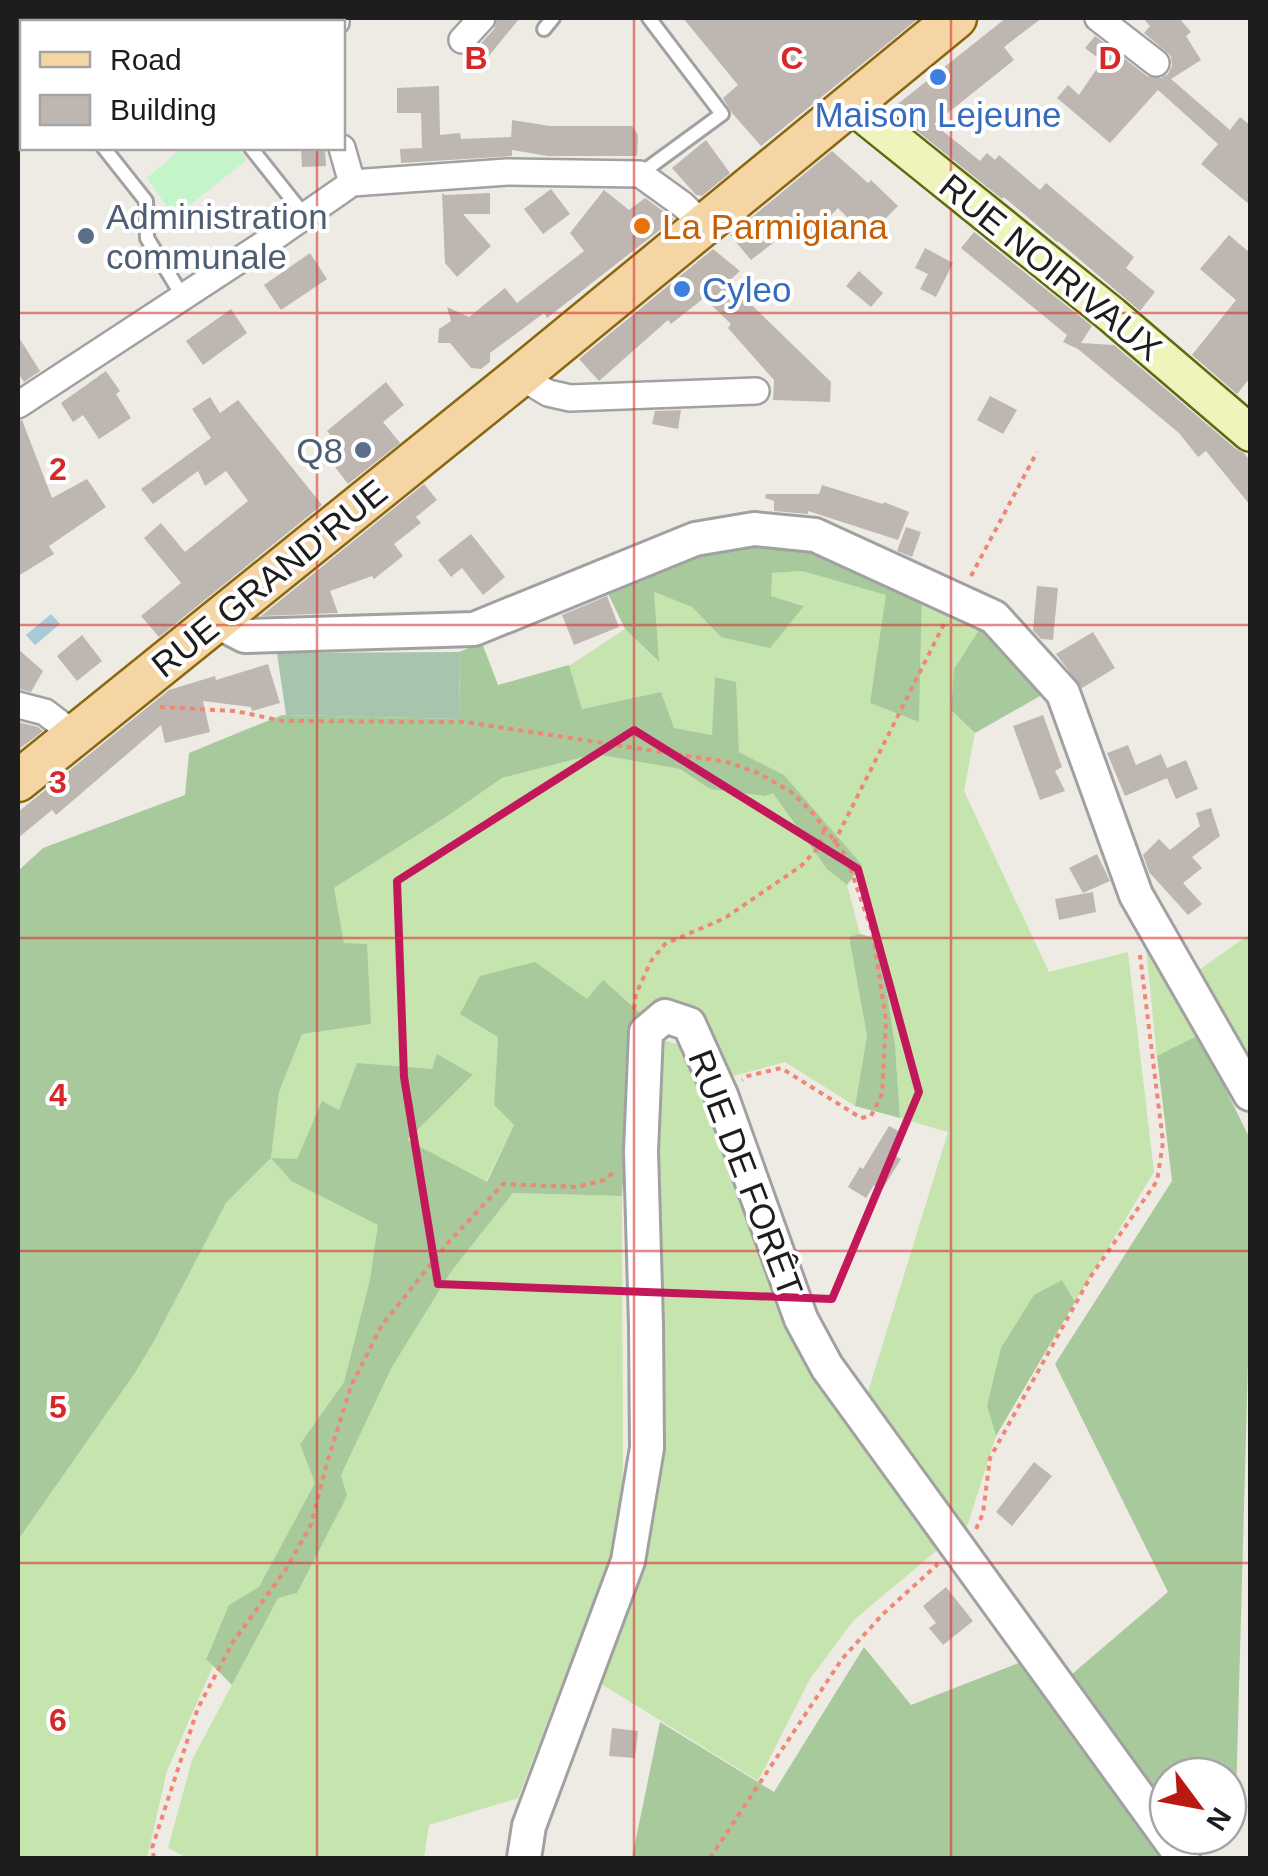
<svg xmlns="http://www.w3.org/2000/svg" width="1268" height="1876" font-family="Arial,sans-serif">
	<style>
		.grass { fill: #c6e4ae }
		.forest { fill: #a7c99c }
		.cemetery { fill: #a7c4ad }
		.park { fill: #c4f4ca }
		.water { fill: #a8cad8 }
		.building { fill: #beb7b1 }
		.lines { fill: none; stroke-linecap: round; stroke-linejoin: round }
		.service-casing { stroke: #a1a1a1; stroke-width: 18 }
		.minor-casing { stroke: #a1a1a1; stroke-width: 30 }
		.tertiary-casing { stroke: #a1a1a1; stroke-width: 38 }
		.secondary-casing { stroke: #5c6b0e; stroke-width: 40 }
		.primary-casing { stroke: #8a670d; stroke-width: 45 }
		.path { stroke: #ee8775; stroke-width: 4; stroke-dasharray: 5 5; stroke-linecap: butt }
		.service { stroke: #fff; stroke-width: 12 }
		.minor { stroke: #fff; stroke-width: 25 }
		.tertiary { stroke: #fff; stroke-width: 32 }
		.secondary { stroke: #eef4bc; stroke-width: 35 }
		.primary { stroke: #f4d5a3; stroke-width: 40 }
		.marked { fill: none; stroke: #c2185b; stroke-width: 8; stroke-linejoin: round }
		.grid { fill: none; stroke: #d62828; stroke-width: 2.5; stroke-opacity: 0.55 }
		.shop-dot { fill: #3f7fe0; stroke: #fff; stroke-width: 4 }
		.food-dot { fill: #e8710a; stroke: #fff; stroke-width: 4 }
		.service-dot { fill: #5c6f8a; stroke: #fff; stroke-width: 4 }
		.labels { text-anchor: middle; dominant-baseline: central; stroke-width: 8; stroke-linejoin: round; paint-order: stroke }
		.shop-label { font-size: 35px; fill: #366cbe; stroke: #fff }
		.service-label { font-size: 35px; fill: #4e5e75; stroke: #fff; text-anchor: start }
		.food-label { font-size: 35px; fill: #c56008; stroke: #fff; text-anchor: start }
		.street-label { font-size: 35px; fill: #1d1d1d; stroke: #fff }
		.grid-label { font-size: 32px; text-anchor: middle; font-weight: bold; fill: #d62828; stroke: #fff; stroke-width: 8; stroke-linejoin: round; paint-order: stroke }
	</style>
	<rect width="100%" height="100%" fill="#eeebe4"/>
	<g class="grass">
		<polygon points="802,571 887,595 870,703 919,722 922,594 982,625 954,669 951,710 975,733 964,791 1049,972 1128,952 1154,1172 1075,1302 1062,1280 987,1406 996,1436 964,1536 864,1405 948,1132 900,1118 895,1045 879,939 856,873 861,865 784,775 739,752 735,682 715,677 713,735 673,728 661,692 582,709 569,666 625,629 657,661 654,592 692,607 721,637 803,605 771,596 771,573"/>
		<path d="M 595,754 L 680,769 L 710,789 L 773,792 L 827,869 L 847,885 L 860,934 L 849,938 L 867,1036 L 855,1106 L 785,1062 L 726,1078 C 715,1053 704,1003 672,1002 C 661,1001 650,1009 641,1014 L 603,981 L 587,1000 L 498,1037 L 494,1105 L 514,1125 L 486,1182 L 406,1140 L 473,1076 L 437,1055 L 433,1069 L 339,1111 L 322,1102 L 297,1159 L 272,1159 L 291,1181 L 379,1225 L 370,1279 L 344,1382 L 300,1444 L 316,1483 L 259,1588 L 229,1605 L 206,1658 L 213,1666 L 167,1771 L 147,1858 L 18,1858 L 18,1540 L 135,1373 L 153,1343 L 226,1203 L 271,1158 L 279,1092 L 302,1034 L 367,944 L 344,944 L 334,888 L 446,817 L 502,778 Z"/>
		<polygon points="1250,934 1250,1068 1192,975"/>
		<polygon points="1146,948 1199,1035 1157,1058"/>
		<polygon points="663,1040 683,1046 705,1080 787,1313 823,1390 942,1546 853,1621 810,1679 758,1781 595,1680 636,1576 649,1052"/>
		<polygon points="513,1193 622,1196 623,1465 620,1533 518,1798 429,1825 424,1858 187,1858 168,1848 192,1760 278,1598 347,1497 341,1475 392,1367 449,1273"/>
	</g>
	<g class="forest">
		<polygon points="754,542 817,549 922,594 919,722 870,703 886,595 802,571 772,573 771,596 804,606 770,648 721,637 692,607 654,592 659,662 625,629 604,585 695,553"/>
		<polygon points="982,625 1049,691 975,733 951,710 954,669"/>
		<polygon points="482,643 498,685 569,665 582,709 661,692 674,728 712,735 715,677 736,682 739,752 784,775 862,865 847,885 827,869 773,793 765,796 710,789 680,769 595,754 502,778 446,817 334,888 344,943 367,944 371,1024 302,1034 279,1092 271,1158 297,1159 322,1101 339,1110 357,1063 432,1069 437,1054 473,1075 407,1140 487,1182 514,1125 494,1105 498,1037 460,1014 480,976 535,962 587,999 603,980 641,1014 634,1029 622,1196 513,1193 450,1273 392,1367 341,1475 347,1496 297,1593 278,1598 232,1685 206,1659 229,1605 259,1587 315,1483 300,1444 344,1382 370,1279 378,1225 291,1181 271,1158 226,1203 153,1343 135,1373 18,1540 18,871 43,848 185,795 189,753 282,715 460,719 459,652"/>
		<polygon points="860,934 879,939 895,1045 900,1118 855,1106 867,1036 849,937"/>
		<polygon points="1199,1035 1250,1139 1250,1290 1235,1833 1228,1834 1228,1776 1168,1776 1168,1806 1071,1675 1168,1592 1055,1364 1172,1181 1157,1056"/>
		<polygon points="1062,1280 1075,1302 996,1436 987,1406 1001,1348 1034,1295"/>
		<polygon points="864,1647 911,1705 1021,1662 1160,1858 632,1858 660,1722 774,1792"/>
	</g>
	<polygon class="cemetery" points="459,652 460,719 286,715 277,653"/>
	<polygon class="park" points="182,148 237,148 247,160 174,217 147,178"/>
	<polygon class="water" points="51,614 60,624 35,645 26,635"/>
	<g class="building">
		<polygon points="498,18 520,18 487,58 476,49 494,29"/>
		<polygon points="683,18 919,18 761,146 732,113 723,98 738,85"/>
		<polygon points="1006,18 1042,18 1004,47 1014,60 934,124 980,161 987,153 995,160 999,155 1040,190 1046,183 1134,257 1126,268 1155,292 1140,311 1058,241 1057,242 1004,197 1002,199 907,123 894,107"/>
		<polygon points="1143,18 1179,18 1191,32 1186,36 1201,60 1171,79 1230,130 1240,117 1250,125 1250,205 1201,164 1218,144 1158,90 1110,143 1057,98 1068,85 1079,95 1102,61 1085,48 1095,36 1147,76 1161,78 1168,74 1172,66 1171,56 1144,33 1150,26"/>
		<polygon points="439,86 440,135 460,133 461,139 511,137 511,139 512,120 550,126 632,126 638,135 637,156 548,156 512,150 512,156 401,163 400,149 422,148 421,113 397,113 397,88"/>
		<polygon points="706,140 730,173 702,196 696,195 672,168"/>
		<polygon points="301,148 325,148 326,166 302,167"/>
		<polygon points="832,151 868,183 871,180 898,206 867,237 838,208 803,245 786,233 751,260 730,235"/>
		<polygon points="551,189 570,214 543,234 524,209"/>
		<polygon points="604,190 629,210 645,198 674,219 547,318 544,313 490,353 490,362 481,369 471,368 450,343 438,343 439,329 451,321 447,307 469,317 505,288 517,303 584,251 570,233"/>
		<polygon points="442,193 445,195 490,193 490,214 463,214 491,246 457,277 445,263"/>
		<polygon points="974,232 1092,326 1081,343 1114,345 1236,449 1244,453 1250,461 1250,505 1206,451 1198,457 1179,433 1078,349 1063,342 1067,335 961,248"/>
		<polygon points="1229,235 1250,253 1250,378 1237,394 1192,355 1236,300 1200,269"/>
		<polygon points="925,248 953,263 936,297 920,289 928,274 915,268"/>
		<polygon points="713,249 740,271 728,282 831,382 830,402 773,400 774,380 728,328 731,324 704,298 671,324 668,320 599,381 579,359"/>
		<polygon points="310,253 327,279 281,310 264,285"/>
		<polygon points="859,271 883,293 871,307 846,286"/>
		<polygon points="231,309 247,333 203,365 186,341"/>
		<polygon points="18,336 40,371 24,382 18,373"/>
		<polygon points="106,371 120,391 116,394 131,418 99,439 83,415 73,422 61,403"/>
		<polygon points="386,382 404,405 383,422 400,443 348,484 332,463 345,453 327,431"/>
		<polygon points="990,396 1017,410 1003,434 977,420"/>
		<polygon points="210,397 220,413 238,400 322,505 159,637 141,616 181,583 144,538 161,523 185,552 248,501 226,471 205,486 198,471 153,504 141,489 211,438 192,409"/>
		<polygon points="681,410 678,429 652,424 655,411"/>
		<polygon points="22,420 52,498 87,479 106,507 49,546 54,554 18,576 18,421"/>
		<polygon points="424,484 437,500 416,517 421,523 394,544 403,556 374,579 372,576 330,591 338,613 261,616"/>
		<polygon points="822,485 883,504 884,502 909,512 898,540 808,511 808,514 774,511 774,501 765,498 766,494 819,494"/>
		<polygon points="906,527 921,532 912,557 897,551"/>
		<polygon points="471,534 505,577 483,595 462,568 451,577 438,560"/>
		<polygon points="1037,586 1058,588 1053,640 1041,639 1033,630"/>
		<polygon points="607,596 619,627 574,645 562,615"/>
		<polygon points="1093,632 1115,668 1082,688 1056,654"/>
		<polygon points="82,635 102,661 77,681 57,656"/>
		<polygon points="18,649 43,671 31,692 18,689"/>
		<polygon points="268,664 280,703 252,711 251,707 203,701 210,732 165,743 161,725 56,815 52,810 18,838 18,812 169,690 215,676 216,680"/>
		<polygon points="1043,715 1062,767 1055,771 1065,791 1040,800 1013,726"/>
		<polygon points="18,722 38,727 43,731 18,750"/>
		<polygon points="1128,745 1136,765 1161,754 1167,768 1186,760 1198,789 1176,799 1167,778 1125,796 1107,753"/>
		<polygon points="1211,808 1220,836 1192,857 1202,868 1183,883 1202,904 1188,915 1149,872 1143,855 1159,839 1170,850 1200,826 1196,813"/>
		<polygon points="1097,854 1110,881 1083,893 1069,868"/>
		<polygon points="1093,892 1096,912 1059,920 1055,899"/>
		<polygon points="889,1126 904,1134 892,1154 901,1159 882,1190 874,1185 866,1198 848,1187 860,1167 863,1169"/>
		<polygon points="1034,1462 1052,1476 1012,1526 996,1512"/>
		<polygon points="946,1587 973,1621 943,1645 929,1628 936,1623 923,1606"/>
		<polygon points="612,1728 638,1731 635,1758 609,1756"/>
	</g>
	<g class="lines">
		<g class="service-casing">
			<g id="service">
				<polyline points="153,18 157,22"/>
				<polyline points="544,29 553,18"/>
				<polyline points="18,35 22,42"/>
				<polyline points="104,148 146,201 147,238 183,297"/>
				<polyline points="251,148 305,216"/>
				<polyline points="640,174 722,114 649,18"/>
			</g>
		</g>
		<g class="minor-casing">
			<g id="minor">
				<polyline points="336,18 336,22"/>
				<polyline points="1098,18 1156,63"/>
				<polyline points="462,40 482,18"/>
				<polyline points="342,148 352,183"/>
				<polyline points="520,376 548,393 570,398 756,391"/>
				<polyline points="18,405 273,238 352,183 507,172 640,174 683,205 704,225"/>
				<polyline points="18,705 45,712 75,735"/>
			</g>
		</g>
		<g class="tertiary-casing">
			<g id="tertiary">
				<polyline points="216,621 245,636 474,629 695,539 754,529 815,535 994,617 1063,693 1136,895 1250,1094"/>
				<polyline points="524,1858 529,1826 628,1561 647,1448 646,1325 641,1151 646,1032 665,1016 689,1024 721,1095 801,1319 827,1367 1183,1858"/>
			</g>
		</g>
		<g class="secondary-casing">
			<polyline id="secondary" points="850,104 1112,315 1250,433"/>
		</g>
		<g class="primary-casing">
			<polyline id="primary" points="18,781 520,376 956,18"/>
		</g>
		<g class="path">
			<polyline points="971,576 1037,452"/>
			<polyline points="160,707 235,711 283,721 466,722 727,762 758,773 790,791 812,812 846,856 873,934 886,1021 882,1094 871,1116 861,1118 781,1068 748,1076 742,1080"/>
			<polyline points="834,843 944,624"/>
			<polyline points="634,1009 636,994 651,961 665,944 725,918 801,866 819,847 824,829"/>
			<polyline points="976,1529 983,1513 990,1458 1091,1276 1157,1181 1163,1142 1140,955"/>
			<polyline points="154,1858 152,1848 198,1708 233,1642 286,1569 311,1525 326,1466 351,1386 382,1325 447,1244 503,1184 577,1187 604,1180 614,1172"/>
			<polyline points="710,1858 842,1659 883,1614 938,1564"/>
		</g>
		<use href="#service" class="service"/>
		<use href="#minor" class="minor"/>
		<use href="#tertiary" class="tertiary"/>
		<use href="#secondary" class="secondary"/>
		<use href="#primary" class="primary"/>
	</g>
	<path class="marked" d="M 634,730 L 858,869 L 919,1092 L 832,1299 L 438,1284 L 404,1077 L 397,881 Z"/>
	<path class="grid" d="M 317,18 L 317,22M 634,18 L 634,1858M 951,18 L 951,1858M 317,148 L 317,1858M 18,313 L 1250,313M 18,625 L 1250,625M 18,938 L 1250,938M 18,1251 L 1250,1251M 18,1563 L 1250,1563"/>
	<g class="shop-dot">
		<circle cx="938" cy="77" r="10"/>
		<circle cx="682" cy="289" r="10"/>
	</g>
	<circle class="food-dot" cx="642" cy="226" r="10"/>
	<g class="service-dot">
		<circle cx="86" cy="236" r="10"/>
		<circle cx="363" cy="450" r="10"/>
	</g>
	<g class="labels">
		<g class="shop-label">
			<text x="938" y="114">Maison Lejeune</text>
			<text x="702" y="289" text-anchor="start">Cyleo</text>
		</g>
		<g class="service-label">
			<text x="106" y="216">Administration<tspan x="106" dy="40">communale</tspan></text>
			<text x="343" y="450" text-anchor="end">Q8</text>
		</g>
		<g class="food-label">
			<text x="662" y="226">La Parmigiana</text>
		</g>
		<g class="street-label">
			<text transform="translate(1051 267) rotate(39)">RUE NOIRIVAUX</text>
			<text transform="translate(269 578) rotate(-39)">RUE GRAND'RUE</text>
			<text transform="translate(746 1173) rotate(69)">RUE DE FORÊT</text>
		</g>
	</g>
	<g class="grid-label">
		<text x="476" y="69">B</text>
		<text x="792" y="69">C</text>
		<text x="1110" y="69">D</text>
		<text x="58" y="480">2</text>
		<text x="58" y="793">3</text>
		<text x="58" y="1106">4</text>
		<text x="58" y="1418">5</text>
		<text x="58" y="1731">6</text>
	</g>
	<rect width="1268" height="1876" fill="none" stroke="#1d1d1d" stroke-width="40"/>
	<rect x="20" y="20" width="325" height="130" fill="#ffffff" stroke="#a5a5a5" stroke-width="2.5"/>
	<rect x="40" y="52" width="50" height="15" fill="#f4d5a3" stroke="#a5a5a5" stroke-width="2.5"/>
	<text x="110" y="70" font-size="30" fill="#1d1d1d">Road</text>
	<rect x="40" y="95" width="50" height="30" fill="#beb7b1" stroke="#a5a5a5" stroke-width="2.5"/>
	<text x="110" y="120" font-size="30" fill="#1d1d1d">Building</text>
	<g transform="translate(1198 1806) rotate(122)"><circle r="48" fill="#ffffff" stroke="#a5a5a5" stroke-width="2.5"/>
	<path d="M0-8L18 38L0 25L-18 38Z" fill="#ba1911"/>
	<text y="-15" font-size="28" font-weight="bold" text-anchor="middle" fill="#1d1d1d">N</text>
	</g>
</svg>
